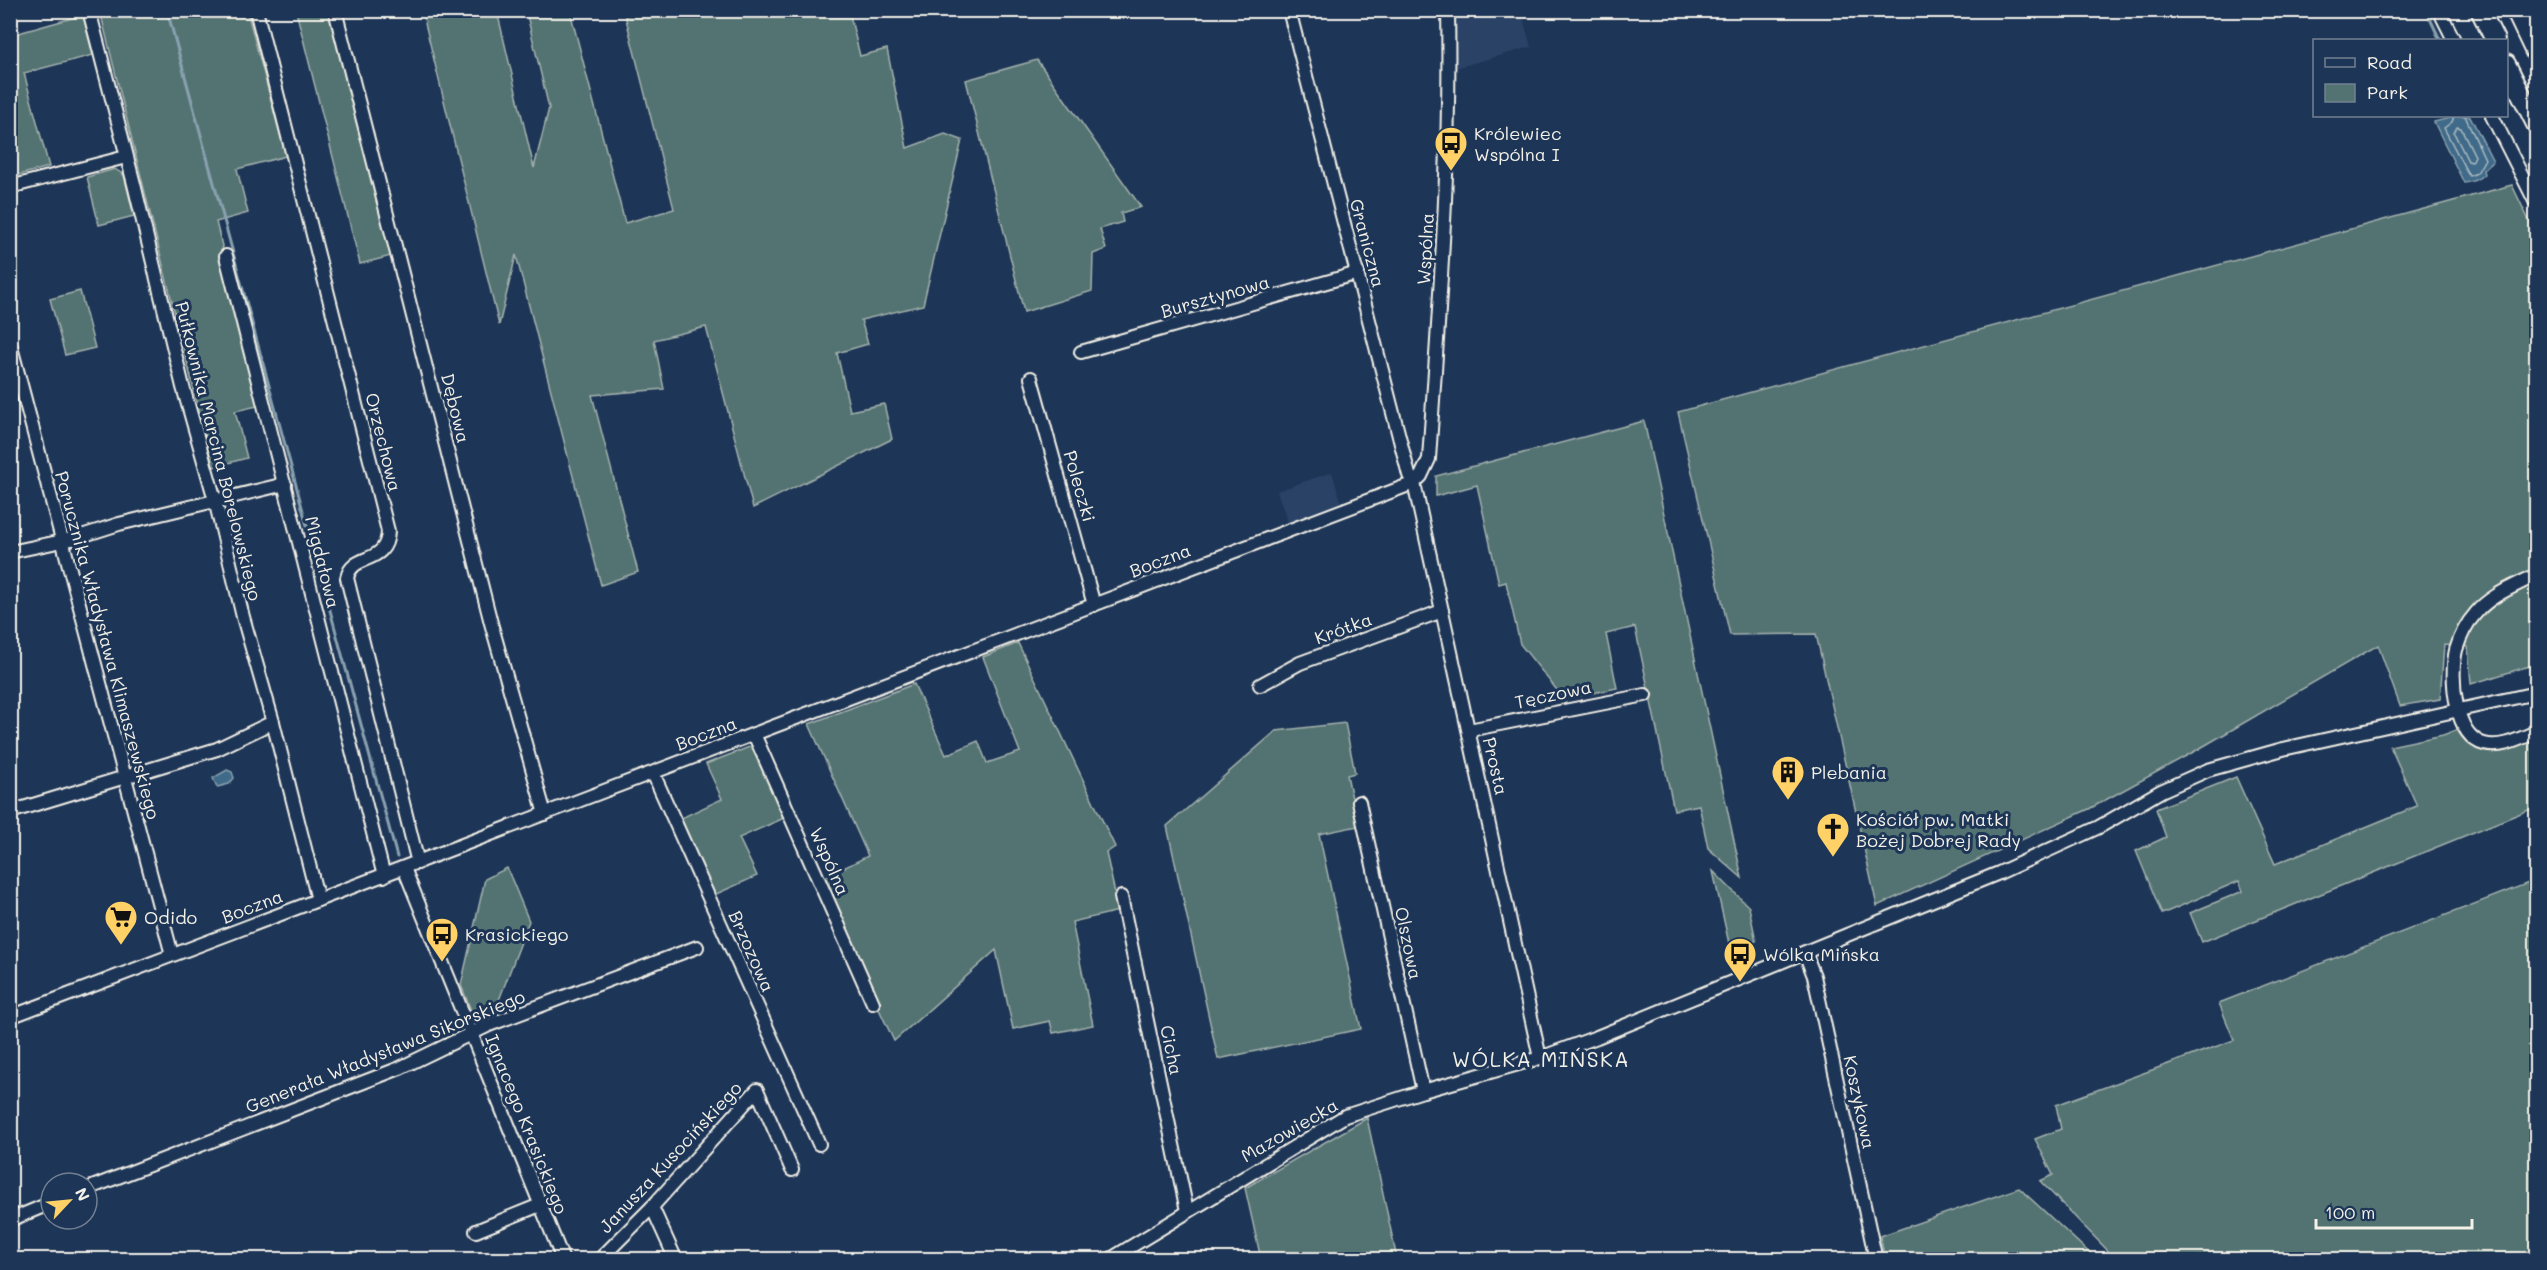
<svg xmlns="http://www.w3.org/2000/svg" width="2547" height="1270" font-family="Mali,sans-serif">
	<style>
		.built { fill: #2a4266 }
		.green { fill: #537372; stroke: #a4b2ad; stroke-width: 1.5 }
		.water { fill: #416b89; stroke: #89a1af; stroke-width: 1.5 }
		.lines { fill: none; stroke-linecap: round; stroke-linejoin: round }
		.shore { stroke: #acbbc2; stroke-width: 1.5 }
		.stream { stroke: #89a1af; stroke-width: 3 }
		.minor-casing { stroke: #f4f1e8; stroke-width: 16 }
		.highway-casing { stroke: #f4f1e8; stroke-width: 22 }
		.minor { stroke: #1d3557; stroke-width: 12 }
		.highway { stroke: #1d3557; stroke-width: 18 }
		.labels { text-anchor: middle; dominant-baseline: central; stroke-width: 6; stroke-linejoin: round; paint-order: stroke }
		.poi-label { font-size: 18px; fill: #f4f1e8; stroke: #1d3557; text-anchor: start }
		.street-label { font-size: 18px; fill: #f4f1e8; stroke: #1d3557 }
		.quarter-label { font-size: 21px; letter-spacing: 1.5px; fill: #f4f1e8; stroke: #1d3557 }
	</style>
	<rect width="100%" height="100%" fill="#1d3557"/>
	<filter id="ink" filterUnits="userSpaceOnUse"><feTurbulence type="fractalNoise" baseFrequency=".0167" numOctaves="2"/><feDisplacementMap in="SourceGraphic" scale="12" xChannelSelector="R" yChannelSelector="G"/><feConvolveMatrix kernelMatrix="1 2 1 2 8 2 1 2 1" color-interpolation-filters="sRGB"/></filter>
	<g filter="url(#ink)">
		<g class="built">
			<polygon points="1453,11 1521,11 1531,47 1452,69"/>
			<polygon points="1332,472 1341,502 1288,523 1277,491"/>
		</g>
		<g class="green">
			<polygon points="100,11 247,11 286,156 237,169 248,213 216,222 262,405 235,411 247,458 213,467"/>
			<polygon points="296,11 328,11 391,256 360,264"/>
			<polygon points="422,11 497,11 534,168 549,108 526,11 570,11 625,223 674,209 624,11 849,11 860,56 887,49 907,148 945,134 962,140 923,305 861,320 868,344 837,353 850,411 884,404 892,439 753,508 706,327 654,340 664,389 592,395 638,572 601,585 516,255 499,325"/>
			<polygon points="83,15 93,55 24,73 49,167 11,177 11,19 15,34"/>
			<polygon points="1037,60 1141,207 1121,213 1123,222 1100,229 1106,249 1093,254 1092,291 1024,312 966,80"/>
			<polygon points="115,169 124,175 134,216 99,225 87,177"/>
			<polygon points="2512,185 2536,235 2536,664 2471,684 2468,647 2444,645 2440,699 2400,706 2378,645 2197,750 2089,809 1877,906 1816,634 1730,635 1678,412"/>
			<polygon points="80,291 95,348 65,355 50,299"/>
			<polygon points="1644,421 1742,878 1708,848 1699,805 1674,810 1635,627 1606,634 1617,688 1564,699 1520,644 1506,582 1499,584 1477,485 1436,496 1436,476"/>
			<polygon points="1018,643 1115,847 1106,853 1119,911 1072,922 1093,1025 1053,1033 1050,1021 1013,1029 996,950 894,1041 877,1005 880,1004 823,878 868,856 809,724 914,684 946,755 978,741 987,763 1020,752 983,657"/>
			<polygon points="1345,723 1355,773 1347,775 1358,826 1319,834 1361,1029 1218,1059 1167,826 1276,731"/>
			<path d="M 2457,730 C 2481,764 2505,748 2536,736 L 2536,807 L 2202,942 L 2190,913 L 2243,891 L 2239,881 L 2162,914 L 2136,851 L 2166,837 L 2156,809 L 2236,777 L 2275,864 L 2417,806 L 2390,746 L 2443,735 Z"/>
			<polygon points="752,746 784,818 739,838 757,876 714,895 679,819 722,799 706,764"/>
			<polygon points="507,868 529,921 493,1016 480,1021 474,1018 461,985 485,879"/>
			<polygon points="1713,871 1749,907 1756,941 1730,948"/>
			<polygon points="2536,880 2536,1259 2437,1260 2435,1256 2422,1260 2204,1260 2200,1256 2184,1260 2116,1259 2040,1181 2053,1175 2035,1139 2061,1129 2056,1105 2234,1040 2219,1003"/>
			<polygon points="1367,1118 1397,1259 1261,1259 1245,1188"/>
			<polygon points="2019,1188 2096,1259 1885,1259 1880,1236"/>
		</g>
		<g class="water">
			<path d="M 2458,116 L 2470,116 L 2493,161 L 2483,170 L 2484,174 C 2478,180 2472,182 2464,183 L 2434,122 Z"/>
			<polygon points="227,770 232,772 234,778 229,784 217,787 213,778"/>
		</g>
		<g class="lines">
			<g class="shore">
				<polyline points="2454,116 2452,122 2444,128 2469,176 2477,173 2485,159 2465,116"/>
				<polygon points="2457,127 2461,128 2475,156 2472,162 2468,161 2454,133"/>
			</g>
			<g class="stream">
				<polyline points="167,10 397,857"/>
				<polyline points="2426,10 2440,40"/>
			</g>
			<g class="minor-casing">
				<g id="minor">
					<polyline points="89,10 134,184 183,387 215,500 243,617 273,722 318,900"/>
					<path d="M 256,10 L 388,531 C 387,566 352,552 347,578 L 418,863"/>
					<polyline points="335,10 491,623 545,814"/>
					<polyline points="1289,10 1409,475 1414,483 1540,1058"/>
					<polyline points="2439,10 2454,40"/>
					<polyline points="2492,116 2536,203"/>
					<polyline points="10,187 126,157"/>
					<polyline points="226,256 384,876"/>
					<polyline points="10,343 172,955"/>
					<polyline points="1081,352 1358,273"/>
					<polyline points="1031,378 1094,605"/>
					<polyline points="10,552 72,539 119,524 285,484"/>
					<path d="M 2536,575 C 2515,586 2490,595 2475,614 C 2466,624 2460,637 2456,650 C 2450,676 2454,736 2484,744 C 2501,749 2521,738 2536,732"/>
					<polyline points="1260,685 1300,663 1442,611"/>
					<polyline points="1469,730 1645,695"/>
					<polyline points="754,734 873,1003"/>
					<polyline points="653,773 819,1144"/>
					<polyline points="1359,802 1423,1091"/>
					<polyline points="10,812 217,749 273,722"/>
					<polyline points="404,868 563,1260"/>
					<polyline points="1121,897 1187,1211"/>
					<polyline points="1805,953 1814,976 1876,1260"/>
					<path d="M 10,1017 L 1414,483 L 1421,476 L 1429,459 C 1439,310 1451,160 1448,10"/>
					<polyline points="87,1189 400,1068 489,1025 697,947"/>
					<polyline points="652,1207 676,1260"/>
					<polyline points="10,1220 51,1203"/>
					<polyline points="476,1231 540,1205"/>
					<polyline points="599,1260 652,1207 757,1090 792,1170"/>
					<polyline points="1109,1260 1345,1116 1423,1091 1540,1058 1597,1037 1999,873 2099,827 2161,791 2208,770 2283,749 2536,693"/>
				</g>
			</g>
			<g class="highway-casing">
				<g id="highway">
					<polyline points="2480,10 2495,40"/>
					<polyline points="2515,10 2536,54"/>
					<polyline points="2506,64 2536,124"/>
				</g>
			</g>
			<use href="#minor" class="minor"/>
			<use href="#highway" class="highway"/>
		</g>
	</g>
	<defs>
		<g id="bus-pin" transform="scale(1.725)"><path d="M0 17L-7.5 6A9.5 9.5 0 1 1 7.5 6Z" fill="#ffd166" stroke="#1d3557"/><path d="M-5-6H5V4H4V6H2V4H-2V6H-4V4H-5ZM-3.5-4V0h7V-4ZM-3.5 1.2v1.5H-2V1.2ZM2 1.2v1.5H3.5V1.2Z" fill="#111"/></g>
		<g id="building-pin" transform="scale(1.725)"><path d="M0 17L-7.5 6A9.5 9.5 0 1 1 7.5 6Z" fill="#ffd166" stroke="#1d3557"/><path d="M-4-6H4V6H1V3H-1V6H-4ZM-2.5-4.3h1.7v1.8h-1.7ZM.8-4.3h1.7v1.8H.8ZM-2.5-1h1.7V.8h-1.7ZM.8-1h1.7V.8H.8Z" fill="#111"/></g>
		<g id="church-pin" transform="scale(1.725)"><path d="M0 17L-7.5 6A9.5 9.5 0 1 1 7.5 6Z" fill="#ffd166" stroke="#1d3557"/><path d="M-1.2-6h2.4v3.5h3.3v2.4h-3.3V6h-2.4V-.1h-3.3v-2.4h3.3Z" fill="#111"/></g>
		<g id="supermarket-pin" transform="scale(1.725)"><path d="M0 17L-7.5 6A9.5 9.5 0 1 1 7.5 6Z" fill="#ffd166" stroke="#1d3557"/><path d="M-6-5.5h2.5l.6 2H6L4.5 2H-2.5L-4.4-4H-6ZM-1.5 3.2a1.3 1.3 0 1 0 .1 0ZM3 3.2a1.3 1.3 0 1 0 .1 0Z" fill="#111"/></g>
	</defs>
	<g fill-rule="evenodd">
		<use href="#bus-pin" x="1451" y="143"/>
		<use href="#building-pin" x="1788" y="772"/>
		<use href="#church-pin" x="1833" y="829"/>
		<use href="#supermarket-pin" x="121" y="917"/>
		<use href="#bus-pin" x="442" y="934"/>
		<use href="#bus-pin" x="1740" y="954"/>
	</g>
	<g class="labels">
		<g class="poi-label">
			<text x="1474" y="133">Królewiec<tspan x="1474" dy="21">Wspólna I</tspan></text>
			<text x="1811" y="772">Plebania</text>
			<text x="1856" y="819">Kościół pw. Matki<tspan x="1856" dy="21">Bożej Dobrej Rady</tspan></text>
			<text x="144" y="917">Odido</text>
			<text x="465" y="934">Krasickiego</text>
			<text x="1763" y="954">Wólka Mińska</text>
		</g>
		<g class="street-label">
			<text transform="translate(1368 243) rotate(75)">Graniczna</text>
			<text transform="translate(1425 249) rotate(-87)">Wspólna</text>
			<text transform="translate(1215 296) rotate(-16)">Bursztynowa</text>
			<text transform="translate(456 408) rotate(76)">Dębowa</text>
			<text transform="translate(384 442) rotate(76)">Orzechowa</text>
			<text transform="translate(219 451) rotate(76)">Pułkownika Marcina Borelowskiego</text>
			<text transform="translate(1080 486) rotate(74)">Poleczki</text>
			<text transform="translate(1160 560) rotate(-21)">Boczna</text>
			<text transform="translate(323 562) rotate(76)">Migdałowa</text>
			<text transform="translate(1343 628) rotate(-20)">Krótka</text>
			<text transform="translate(108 645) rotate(75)">Porucznika Władysława Klimaszewskiego</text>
			<text transform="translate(1553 694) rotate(-12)">Tęczowa</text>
			<text transform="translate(706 733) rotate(-21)">Boczna</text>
			<text transform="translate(1496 766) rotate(77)">Prosta</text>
			<text transform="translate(830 861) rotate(66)">Wspólna</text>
			<text transform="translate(252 906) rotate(-21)">Boczna</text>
			<text transform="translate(1409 943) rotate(78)">Olszowa</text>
			<text transform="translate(752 951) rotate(66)">Brzozowa</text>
			<text transform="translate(1172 1050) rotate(78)">Cicha</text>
			<text transform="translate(385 1051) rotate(-22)">Generała Władysława Sikorskiego</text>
			<text transform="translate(1860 1102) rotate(78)">Koszykowa</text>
			<text transform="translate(527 1124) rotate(68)">Ignacego Krasickiego</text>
			<text transform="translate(1289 1130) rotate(-30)">Mazowiecka</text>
			<text transform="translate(670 1157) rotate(-47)">Janusza Kusocińskiego</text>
		</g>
		<g class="quarter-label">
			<text x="1541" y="1058">WÓLKA MIŃSKA</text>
		</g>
	</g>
	<rect width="2547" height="1270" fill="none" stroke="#1d3557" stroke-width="36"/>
	<rect x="18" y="18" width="2511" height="1234" fill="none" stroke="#f4f1e8" stroke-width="2" filter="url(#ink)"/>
	<rect x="2313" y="39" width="195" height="78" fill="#1d3557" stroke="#738091" stroke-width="1.5"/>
	<rect x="2325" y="58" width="30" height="9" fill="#1d3557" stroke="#738091" stroke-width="1.5"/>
	<text x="2367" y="69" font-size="18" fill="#f4f1e8">Road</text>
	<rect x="2325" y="84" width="30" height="18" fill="#537372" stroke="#738091" stroke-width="1.5"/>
	<text x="2367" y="99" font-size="18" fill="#f4f1e8">Park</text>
	<g transform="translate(69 1201) rotate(64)"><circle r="28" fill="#1d3557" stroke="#738091" stroke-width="1.5"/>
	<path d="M0-4.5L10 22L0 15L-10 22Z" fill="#ffd166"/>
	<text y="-9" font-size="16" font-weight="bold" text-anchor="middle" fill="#f4f1e8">N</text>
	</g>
	<path d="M2316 1219v9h156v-9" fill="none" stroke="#f4f1e8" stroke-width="3"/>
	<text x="2325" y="1219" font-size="18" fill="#f4f1e8" stroke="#1d3557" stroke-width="4.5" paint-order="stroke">100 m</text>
</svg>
